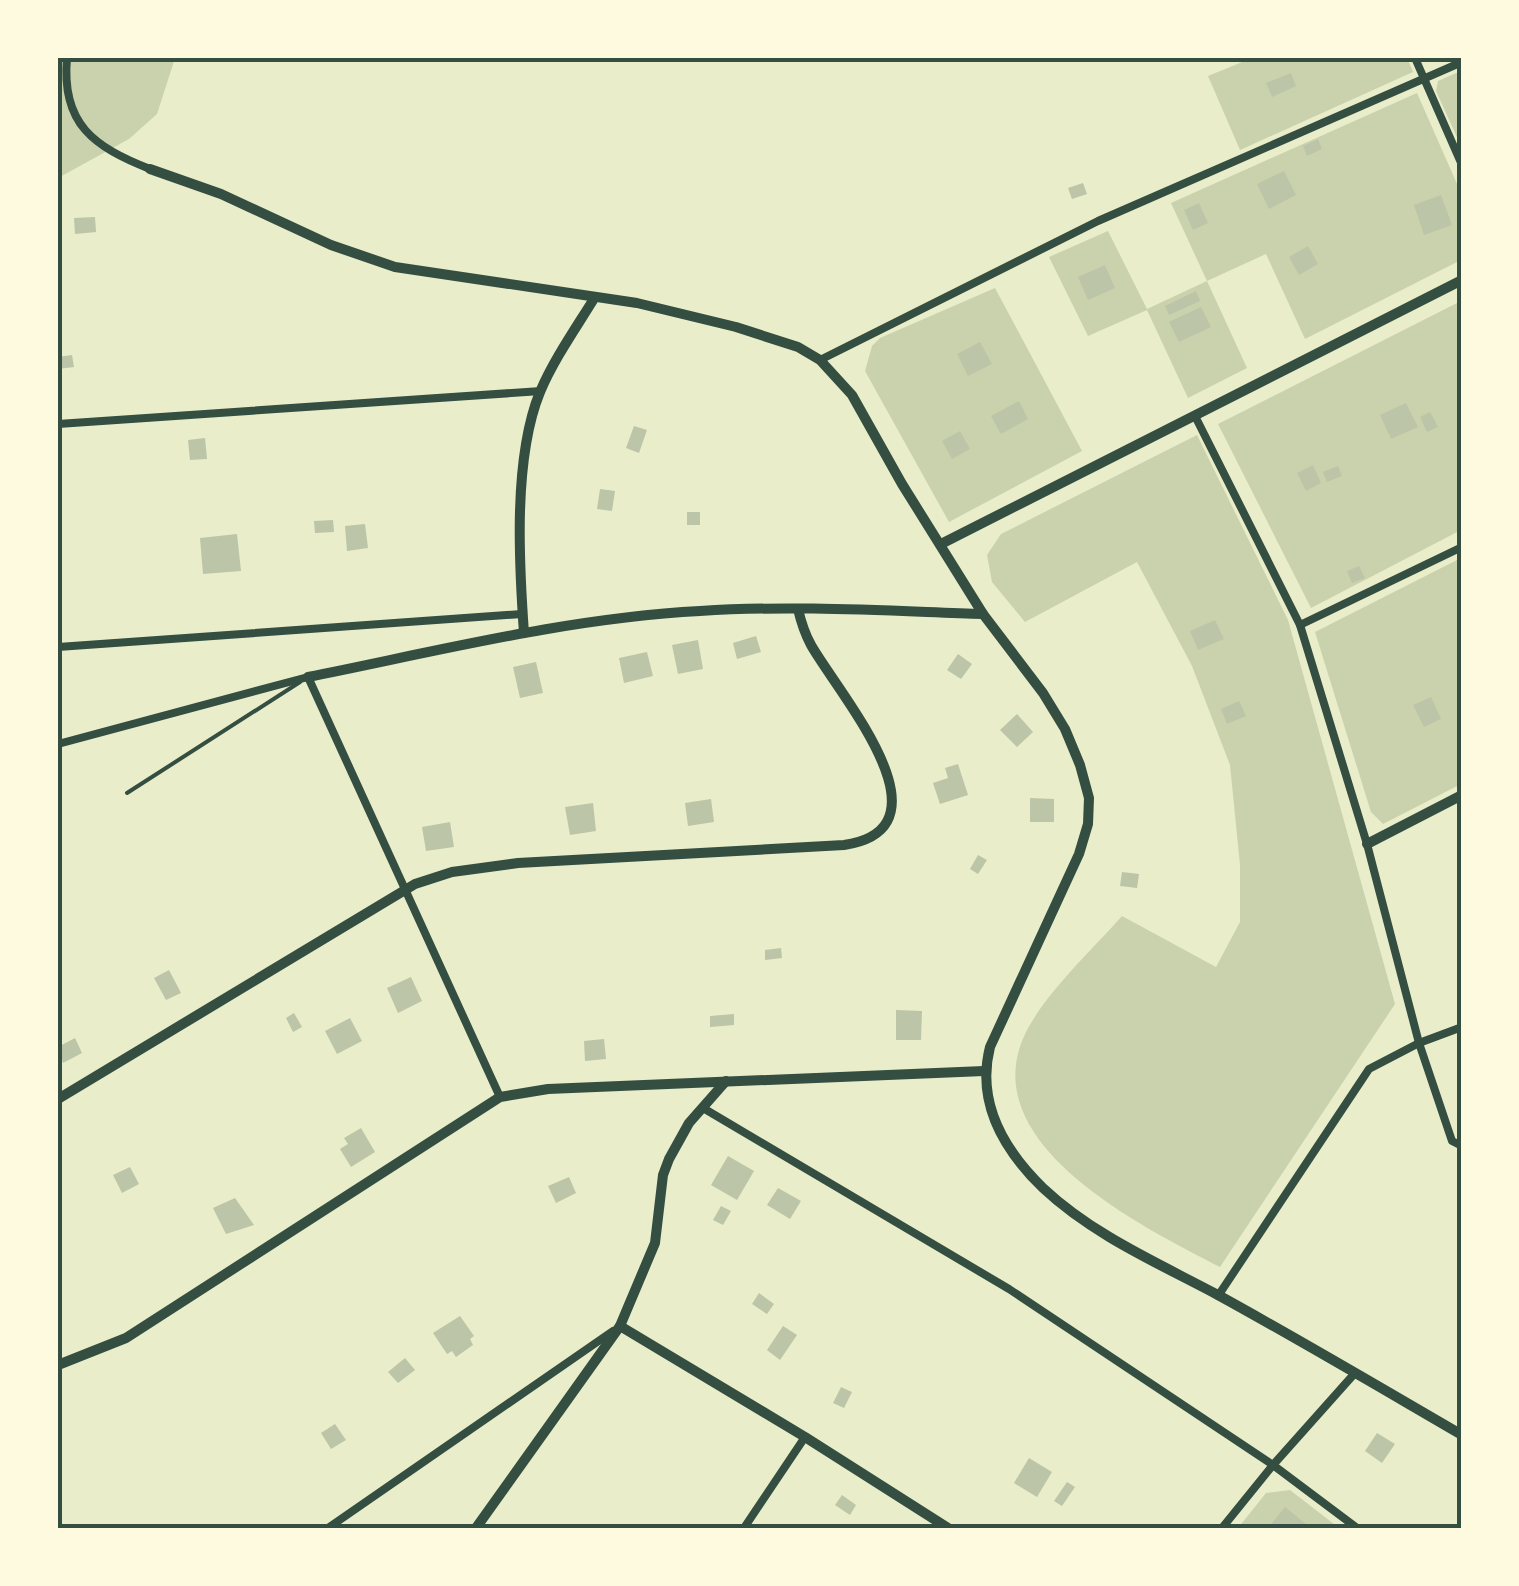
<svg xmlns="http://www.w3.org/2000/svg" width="1519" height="1586" font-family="Manrope,sans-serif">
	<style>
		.green { fill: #cad2ad }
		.building { fill: #bcc5a7 }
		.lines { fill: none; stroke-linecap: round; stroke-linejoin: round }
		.service { stroke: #344e41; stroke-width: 4 }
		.minor { stroke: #344e41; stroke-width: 8 }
		.tertiary { stroke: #344e41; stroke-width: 10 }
		.neatline { fill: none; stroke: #344e41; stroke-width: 4 }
	</style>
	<rect width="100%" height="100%" fill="#e9edc9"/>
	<g class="green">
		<polygon points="58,58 175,58 157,114 129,139 58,178"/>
		<polygon points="1252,58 1407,58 1413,72 1240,150 1208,76"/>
		<polygon points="1461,71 1461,146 1436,91 1438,81"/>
		<polygon points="1417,93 1461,193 1461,260 1305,339 1266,254 1207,281 1247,368 1188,398 1147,310 1088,336 1049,257 1108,231 1147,309 1207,281 1171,203"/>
		<polygon points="995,288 1082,451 949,522 865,371 872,346 880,338"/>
		<polygon points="1461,301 1461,530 1311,608 1218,424"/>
		<path d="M 1197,435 L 1288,620 L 1395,1004 L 1220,1267 C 1147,1229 980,1148 1022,1041 C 1038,1000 1092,950 1122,916 L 1216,967 L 1240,922 L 1240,865 L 1230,765 L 1192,666 L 1137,562 L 1025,622 L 992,582 L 987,555 L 1001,534 Z"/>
		<polygon points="1461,558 1461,784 1383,824 1371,812 1315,632"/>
		<polygon points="1290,1490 1339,1528 1238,1528 1266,1493"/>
	</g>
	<g class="building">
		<polygon points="1291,73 1296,86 1272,97 1266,83"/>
		<polygon points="1318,139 1322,149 1307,156 1303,146"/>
		<polygon points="1284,171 1296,195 1269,209 1257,184"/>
		<polygon points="1083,183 1087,194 1072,199 1068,188"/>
		<polygon points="1441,195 1452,225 1424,235 1414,205"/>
		<polygon points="1199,203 1208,223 1193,230 1184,210"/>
		<polygon points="95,217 96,232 75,234 74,218"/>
		<polygon points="1308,246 1318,264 1299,275 1289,257"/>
		<polygon points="1105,265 1115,288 1088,300 1078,277"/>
		<polygon points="1196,291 1200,301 1169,315 1165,306"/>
		<polygon points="1201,307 1211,327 1179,342 1169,322"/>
		<polygon points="980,342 992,364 968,376 957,354"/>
		<polygon points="72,355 74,367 58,369 58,357"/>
		<polygon points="1019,401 1028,419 1001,434 991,416"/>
		<polygon points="1406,403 1418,427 1391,439 1380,415"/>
		<polygon points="1430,412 1438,427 1427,432 1420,417"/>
		<polygon points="634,426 647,430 639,453 626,448"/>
		<polygon points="960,431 970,449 952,459 942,441"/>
		<polygon points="205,438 207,459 190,460 188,440"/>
		<polygon points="1313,465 1321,483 1306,491 1297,473"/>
		<polygon points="1338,466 1342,476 1327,482 1323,472"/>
		<polygon points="600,489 615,491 612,511 597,509"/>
		<rect x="687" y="512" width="13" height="13"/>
		<polygon points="333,520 334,532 315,533 314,521"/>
		<polygon points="365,524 368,548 347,551 345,526"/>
		<polygon points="237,534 241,571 203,574 200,538"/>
		<polygon points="1359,566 1365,578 1352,583 1347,571"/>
		<polygon points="1215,620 1224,639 1198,650 1190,631"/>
		<polygon points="756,636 761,652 737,659 733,643"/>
		<polygon points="698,640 703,669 678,674 672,645"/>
		<polygon points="647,652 653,676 624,683 619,658"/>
		<polygon points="958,654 972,664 961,679 947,670"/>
		<polygon points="536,662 543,693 520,698 513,667"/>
		<polygon points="1431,697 1441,719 1424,727 1413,705"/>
		<polygon points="1239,701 1246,716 1227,724 1221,709"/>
		<polygon points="1017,714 1033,732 1017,747 1000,730"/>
		<polygon points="958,764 968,795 940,804 933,783 948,778 945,768"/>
		<polygon points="1030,798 1054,799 1054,822 1030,822"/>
		<polygon points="711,799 714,822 688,826 685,803"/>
		<polygon points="593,803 596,831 570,835 565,807"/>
		<polygon points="450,822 454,847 426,851 422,827"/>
		<polygon points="978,855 987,860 978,874 970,869"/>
		<polygon points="1122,872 1139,874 1137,888 1120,886"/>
		<polygon points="781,948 782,958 765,960 765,950"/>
		<polygon points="169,970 181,993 166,1000 154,978"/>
		<polygon points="411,977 422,1001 398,1013 387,988"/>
		<polygon points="896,1010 922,1011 921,1040 896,1040"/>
		<polygon points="294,1013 302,1027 293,1032 286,1018"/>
		<polygon points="734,1014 734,1025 710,1027 710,1016"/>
		<polygon points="350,1018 362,1041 337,1054 325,1031"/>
		<polygon points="75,1038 82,1053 63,1063 58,1047"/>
		<polygon points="604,1039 606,1059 585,1061 584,1041"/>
		<polygon points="361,1128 375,1152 351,1167 340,1149 348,1144 344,1138"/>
		<polygon points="728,1156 754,1171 737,1200 711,1185"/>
		<polygon points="130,1167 139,1184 122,1193 113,1175"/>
		<polygon points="569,1177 576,1193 556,1203 548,1186"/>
		<polygon points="778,1188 801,1201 790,1219 767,1205"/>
		<polygon points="235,1198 254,1225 226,1234 213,1208"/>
		<polygon points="721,1206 731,1211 723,1225 713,1220"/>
		<polygon points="759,1293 774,1304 767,1314 752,1304"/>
		<polygon points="460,1316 474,1336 470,1339 473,1345 456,1357 452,1351 447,1354 433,1333"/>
		<polygon points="783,1326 797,1335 780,1360 767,1350"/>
		<polygon points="405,1358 415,1370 398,1383 388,1372"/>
		<polygon points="841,1387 852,1392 844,1408 833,1403"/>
		<polygon points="335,1424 346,1440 331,1449 321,1433"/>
		<polygon points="1377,1433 1395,1444 1382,1463 1365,1451"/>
		<polygon points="1029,1458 1052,1472 1037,1497 1014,1483"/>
		<polygon points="1067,1482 1075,1487 1062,1506 1054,1501"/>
		<polygon points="842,1495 856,1505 850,1515 835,1505"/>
		<polygon points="1285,1507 1306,1524 1302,1528 1268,1528"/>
	</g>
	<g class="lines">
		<polyline class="service" points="127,793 300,682"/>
		<g class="minor">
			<path d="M 67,58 C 61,124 94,147 150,169"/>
			<polyline points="1415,58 1462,165"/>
			<polyline points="820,360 1098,221 1462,62"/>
			<polyline points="1195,416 1300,625 1367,844 1419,1043 1452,1141 1462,1146"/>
			<polyline points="58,424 541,391"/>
			<polyline points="1300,625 1462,547"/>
			<polyline points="58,647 522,614"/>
			<polyline points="58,744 308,677 500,1097"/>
			<polyline points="703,1108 1009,1289 1273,1465 1357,1528"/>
			<polyline points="1218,1296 1369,1069 1419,1043 1462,1027"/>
			<polyline points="328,1528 613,1331"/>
			<polyline points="744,1528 805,1437"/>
			<polyline points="1222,1528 1273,1465 1355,1373"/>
		</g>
		<g class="tertiary">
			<path d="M 150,169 L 221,194 L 331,245 L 395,267 L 637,303 L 736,327 L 798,347 L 820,360 L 852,395 L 902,484 L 983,614 L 1043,693 L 1065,729 L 1080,765 L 1089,798 L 1088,824 L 1079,854 L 990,1047 C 976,1102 1004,1150 1043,1188 C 1093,1235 1158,1263 1218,1295 C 1300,1340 1381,1388 1462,1435"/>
			<polyline points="941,544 1462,280"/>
			<path d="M 524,633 C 519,563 513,458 540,392 C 554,359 576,328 595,297"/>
			<path d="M 308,677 C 438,651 568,618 700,611 C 794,605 889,611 983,614"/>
			<polyline points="1367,844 1462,795"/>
			<path d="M 58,1099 L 415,884 L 452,872 L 518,863 L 844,845 C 957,828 838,693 811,645 C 805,634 801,622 798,609"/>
			<polyline points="620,1326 805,1437 948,1528"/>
			<polyline points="58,1365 126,1338 500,1097 548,1089 984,1071"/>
			<polyline points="476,1528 620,1326 655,1243 663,1175 669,1159 689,1123 726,1081"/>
		</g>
	</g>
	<rect width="1519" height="1586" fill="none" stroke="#fefae0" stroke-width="120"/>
	<rect x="60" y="60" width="1399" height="1466" class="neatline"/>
</svg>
